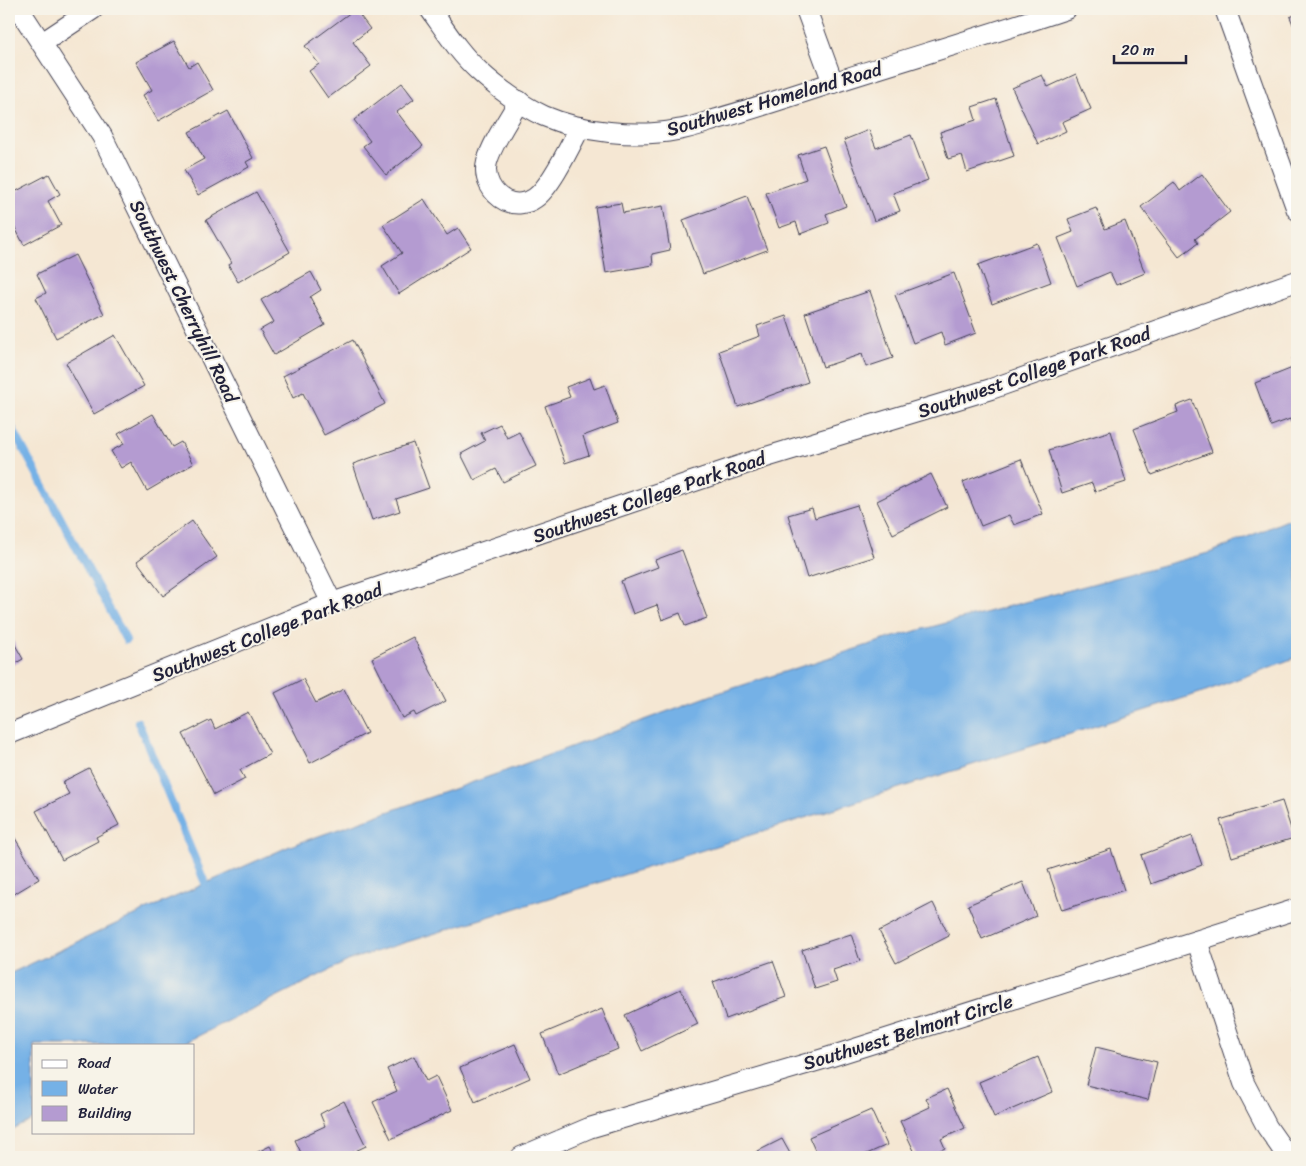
<svg xmlns="http://www.w3.org/2000/svg" width="1306" height="1166" font-family="Sriracha,sans-serif">
	<style>
		.water { fill: #75b1e6; stroke: #4c6a90 }
		.lines { fill: none; stroke-linecap: round; stroke-linejoin: round }
		.stream { stroke: #75b1e6; stroke-width: 8 }
		.building { fill: #b49bd1 }
		.street-casing { stroke: #424052; stroke-width: 22 }
		.street { stroke: #fff; stroke-width: 20 }
		.labels { text-anchor: middle; dominant-baseline: central; stroke-width: 4; stroke-linejoin: round; paint-order: stroke }
		.street-label { font-size: 19px; fill: #22223b; stroke: #f7f3e8 }
	</style>
	<rect width="100%" height="100%" fill="#f7f3e8"/>
	<filter id="ink" filterUnits="userSpaceOnUse"><feTurbulence type="fractalNoise" baseFrequency=".02" numOctaves="2"/><feDisplacementMap in="SourceGraphic" scale="10" xChannelSelector="R" yChannelSelector="G"/><feConvolveMatrix kernelMatrix="1 2 1 2 8 2 1 2 1" color-interpolation-filters="sRGB"/></filter>
	<filter id="wash" filterUnits="userSpaceOnUse"><feTurbulence type="fractalNoise" baseFrequency=".0096" numOctaves="4" result="noise"/><feDisplacementMap in="SourceGraphic" scale="20" xChannelSelector="R" yChannelSelector="G"/><feGaussianBlur stdDeviation="1.12" result="paint"/><feColorMatrix in="noise" values="0 0 0 0 0 0 0 0 0 0 0 0 0 0 0 0 0 1.4 0 .05"/><feComposite in="paint" operator="in"/></filter>
	<g filter="url(#wash)">
		<rect width="100%" height="100%" fill="#f5e7d3"/>
		<polygon class="water" points="1297,516 1297,657 1203,692 662,863 352,959 180,1045 34,1045 34,1119 9,1132 9,974 148,909 290,846 505,771 712,695 890,638 1212,552"/>
		<g class="lines">
			<g class="stream">
				<polyline points="9,422 126,640"/>
				<polyline points="138,722 205,883"/>
			</g>
		</g>
		<g id="blocks">
			<g class="building">
				<polygon points="355,9 370,29 353,42 371,66 328,98 309,71 319,64 305,46"/>
				<polygon points="1297,14 1297,34 1290,17"/>
				<polygon points="174,41 189,67 197,62 213,90 158,121 143,95 152,90 136,62"/>
				<polygon points="1076,74 1091,109 1062,122 1066,131 1038,144 1012,88 1042,75 1048,87"/>
				<polygon points="402,83 414,99 397,112 423,146 386,175 363,146 370,141 354,120"/>
				<polygon points="996,99 1014,156 967,172 962,155 948,159 940,132 976,120 972,107"/>
				<polygon points="228,111 253,158 246,162 249,167 198,195 184,170 204,159 189,132"/>
				<polygon points="869,130 876,148 911,135 928,180 893,193 900,211 874,221 844,140"/>
				<polygon points="824,146 846,206 826,214 829,223 800,234 796,222 779,228 766,193 806,179 798,155"/>
				<polygon points="49,174 60,194 48,201 61,225 24,245 9,216 9,195"/>
				<polygon points="1202,174 1230,212 1195,239 1198,243 1179,257 1141,207 1174,182 1180,191"/>
				<polygon points="256,192 290,252 238,282 228,265 231,263 206,220"/>
				<polygon points="747,196 767,250 703,274 683,220"/>
				<polygon points="424,199 447,235 458,228 471,248 399,294 382,266 402,253 383,225"/>
				<polygon points="621,203 623,213 663,206 670,250 652,254 653,265 606,273 595,207"/>
				<polygon points="1096,208 1105,229 1125,221 1145,273 1116,285 1110,272 1077,286 1058,238 1073,232 1068,219"/>
				<polygon points="1037,243 1051,282 992,304 978,265"/>
				<polygon points="75,255 104,314 56,338 36,298 46,293 37,274"/>
				<polygon points="311,272 321,290 310,297 325,325 274,355 260,330 274,322 261,300"/>
				<polygon points="954,273 976,333 945,345 941,332 913,343 895,295"/>
				<polygon points="870,291 893,358 866,367 862,354 823,367 805,313"/>
				<polygon points="786,316 808,382 738,407 719,351 760,336 757,326"/>
				<polygon points="115,335 144,386 94,414 66,363"/>
				<polygon points="353,340 385,404 324,435 303,393 293,398 283,376"/>
				<polygon points="1297,356 1297,423 1292,425 1290,419 1271,426 1255,383 1295,367 1292,358"/>
				<polygon points="590,378 594,389 605,385 618,423 583,436 589,455 565,463 545,406 570,397 566,387"/>
				<polygon points="1192,400 1212,452 1152,475 1134,429 1178,412 1176,406"/>
				<polygon points="153,414 172,447 181,442 193,464 147,491 131,462 121,468 111,451 124,444 118,434"/>
				<polygon points="500,424 507,438 519,432 536,466 503,482 496,469 474,480 461,454 485,441 481,433"/>
				<polygon points="1111,431 1126,482 1095,492 1092,483 1062,493 1049,450"/>
				<polygon points="413,443 429,488 396,499 400,511 372,520 353,464"/>
				<polygon points="1021,459 1043,514 1014,525 1009,515 981,526 963,482"/>
				<polygon points="931,474 947,507 893,534 877,501"/>
				<polygon points="857,505 874,557 807,578 788,515 812,508 815,518"/>
				<polygon points="192,521 217,557 163,596 137,561"/>
				<polygon points="682,550 707,618 685,626 680,613 662,620 657,605 633,614 621,581 658,567 655,560"/>
				<polygon points="9,634 23,659 9,667"/>
				<polygon points="413,637 446,701 416,716 414,712 402,718 372,658"/>
				<polygon points="303,679 316,703 344,689 367,733 310,763 275,693"/>
				<polygon points="248,712 270,754 240,770 245,779 214,795 183,734 211,720 215,729"/>
				<polygon points="89,768 119,825 96,837 98,841 62,860 36,811 69,794 62,782"/>
				<polygon points="1282,801 1294,838 1232,857 1220,820"/>
				<polygon points="12,833 39,879 9,897 9,834"/>
				<polygon points="1192,836 1202,865 1151,884 1141,855"/>
				<polygon points="1111,849 1124,890 1062,910 1048,870"/>
				<polygon points="1023,882 1036,916 982,939 968,905"/>
				<polygon points="933,903 949,936 896,963 879,931"/>
				<polygon points="851,934 860,961 833,970 837,982 815,989 802,950"/>
				<polygon points="773,961 786,997 726,1019 713,982"/>
				<polygon points="1294,970 1297,970 1297,1032 1292,1032"/>
				<polygon points="681,989 698,1024 642,1051 625,1015"/>
				<polygon points="602,1009 618,1049 558,1074 542,1034"/>
				<polygon points="515,1044 530,1078 475,1102 460,1068"/>
				<polygon points="1096,1047 1157,1062 1148,1100 1086,1085"/>
				<polygon points="414,1056 426,1081 436,1076 452,1110 391,1139 373,1102 397,1091 387,1069"/>
				<polygon points="1038,1057 1052,1092 994,1117 979,1082"/>
				<polygon points="947,1089 965,1128 941,1139 945,1148 925,1157 917,1157 900,1121 930,1107 926,1098"/>
				<polygon points="344,1101 366,1146 343,1157 303,1157 295,1140 325,1126 320,1114"/>
				<polygon points="871,1110 887,1145 860,1157 818,1157 809,1137"/>
				<polygon points="782,1139 792,1157 746,1157"/>
				<polygon points="270,1146 276,1157 247,1157"/>
			</g>
		</g>
	</g>
	<g filter="url(#ink)">
		<use href="#blocks" fill-opacity="0" stroke="#424052" stroke-width="1"/>
		<g class="lines">
			<g class="street-casing">
				<g id="street">
					<polyline points="19,9 102,136 332,603"/>
					<path d="M 430,9 C 445,30 459,53 479,71 C 496,87 522,106 544,116 C 581,132 637,138 677,130 C 691,128 704,123 717,119 C 756,108 794,95 832,83 C 910,58 989,35 1066,9"/>
					<polyline points="806,9 833,83"/>
					<polyline points="1225,9 1297,210"/>
					<polyline points="42,43 93,9"/>
					<path d="M 519,101 C 509,119 492,143 487,162 C 483,178 492,194 506,201 C 515,205 527,204 535,198 C 551,187 570,146 580,127"/>
					<polyline points="9,734 332,603 763,458 991,389 1297,281"/>
					<polyline points="1197,941 1244,1083 1267,1127 1288,1157"/>
					<polyline points="521,1157 589,1128 823,1059 1297,909"/>
				</g>
			</g>
			<use href="#street" class="street"/>
		</g>
	</g>
	<g class="labels">
		<g class="street-label">
			<text transform="translate(774 99) rotate(-16)">Southwest Homeland Road</text>
			<text transform="translate(184 301) rotate(64)">Southwest Cherryhill Road</text>
			<text transform="translate(1034 372) rotate(-19)">Southwest College Park Road</text>
			<text transform="translate(649 497) rotate(-19)">Southwest College Park Road</text>
			<text transform="translate(267 632) rotate(-21)">Southwest College Park Road</text>
			<text transform="translate(908 1032) rotate(-17)">Southwest Belmont Circle</text>
		</g>
	</g>
	<rect width="1306" height="1166" fill="none" stroke="#f7f3e8" stroke-width="30"/>
	<rect x="32" y="1044" width="162" height="90" fill="#f7f3e8" stroke="#a29fa3"/>
	<rect x="42" y="1060" width="25" height="8" fill="#ffffff" stroke="#a29fa3"/>
	<text x="78" y="1068" font-size="15" fill="#22223b">Road</text>
	<rect x="42" y="1081" width="25" height="15" fill="#75b1e6" stroke="#a29fa3"/>
	<text x="78" y="1094" font-size="15" fill="#22223b">Water</text>
	<rect x="42" y="1106" width="25" height="15" fill="#b49bd1" stroke="#a29fa3"/>
	<text x="78" y="1118" font-size="15" fill="#22223b">Building</text>
	<path d="M1114 55v8h72v-8" fill="none" stroke="#22223b" stroke-width="2.5"/>
	<text x="1121" y="55" font-size="15" fill="#22223b" stroke="#f7f3e8" stroke-width="4" paint-order="stroke">20 m</text>
</svg>
